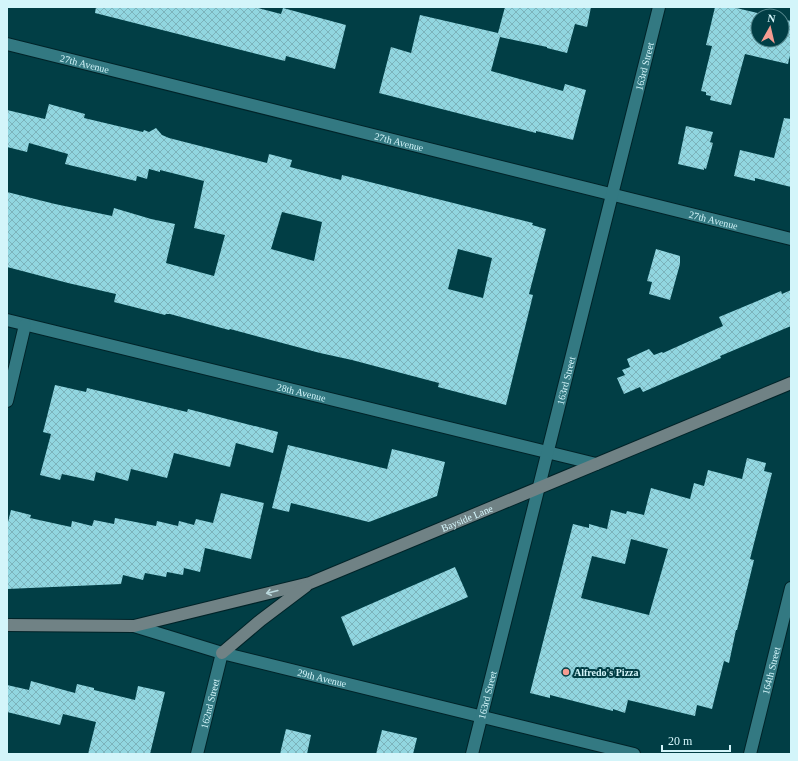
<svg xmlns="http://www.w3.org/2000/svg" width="798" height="761" font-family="Georgia,serif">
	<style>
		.building { fill: url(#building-cross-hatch); fill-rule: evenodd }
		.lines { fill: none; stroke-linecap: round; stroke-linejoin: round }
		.street-casing { stroke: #002328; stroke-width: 14 }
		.secondary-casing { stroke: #002328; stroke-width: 14 }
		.street { stroke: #337982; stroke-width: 12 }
		.secondary { stroke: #708285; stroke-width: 12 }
		.oneway { stroke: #bad8dd }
		.poi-dot { fill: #f59c91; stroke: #013e45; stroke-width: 1.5 }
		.labels { text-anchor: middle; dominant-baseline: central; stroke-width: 4; stroke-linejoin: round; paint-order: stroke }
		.street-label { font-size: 10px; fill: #d3f5fa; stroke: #013e45 }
		.poi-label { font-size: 10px; font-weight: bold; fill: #d3f5fa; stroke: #013e45; text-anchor: start }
	</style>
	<defs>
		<pattern id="building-cross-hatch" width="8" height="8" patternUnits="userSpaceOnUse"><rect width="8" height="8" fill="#91d6e0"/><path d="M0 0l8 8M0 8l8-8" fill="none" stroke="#7cb3bb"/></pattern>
	</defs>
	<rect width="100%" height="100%" fill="#013e45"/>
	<g class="building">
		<polygon points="96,7 254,7 281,14 283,8 346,25 335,69 286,56 285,61 95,13"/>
		<polygon points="505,7 591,7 587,27 575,24 567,53 547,48 547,47 500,37 491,71 563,91 565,84 586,90 573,140 536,131 536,133 379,93 391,47 411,53 420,15 498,33"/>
		<polygon points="715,7 732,7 771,16 758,16 758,40 782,40 782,19 791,21 791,51 788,64 745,54 731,105 710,100 711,96 706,95 706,92 701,91 712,46 706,45"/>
		<path d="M 49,104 L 85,114 L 84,118 L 143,132 L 144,130 L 149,132 L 156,128 L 162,135 L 169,138 L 267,163 L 269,154 L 292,160 L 290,167 L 341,180 L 342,175 L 533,223 L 532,225 L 546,229 L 529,294 L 533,295 L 506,405 L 438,387 L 439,383 L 352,360 L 320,353 L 230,329 L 229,330 L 170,314 L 166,314 L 165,315 L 114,302 L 116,294 L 68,283 L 7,267 L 7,192 L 55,204 L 112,216 L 114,208 L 151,219 L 175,224 L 166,263 L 214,276 L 225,235 L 194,228 L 204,181 L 160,170 L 160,172 L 149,169 L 147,179 L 137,176 L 136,181 L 65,164 L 68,154 L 29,143 L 27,152 L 7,147 L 7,110 L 45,119 ZM 282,212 L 322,222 L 314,261 L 271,249 ZM 458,249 L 492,258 L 483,298 L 448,289 Z"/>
		<polygon points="784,118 791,119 791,187 755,178 755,181 734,176 740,150 774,158"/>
		<polygon points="686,126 713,132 710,142 713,143 706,169 704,168 704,170 678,164"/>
		<polygon points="656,249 680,256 680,264 670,300 649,294 652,282 647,281"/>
		<polygon points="791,290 791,326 720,356 721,358 643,392 640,387 624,394 617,378 625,375 622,370 630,367 627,359 649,349 654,355 662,352 663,353 723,326 719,317 781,291 782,294"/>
		<polygon points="55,385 86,392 87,388 187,412 188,409 278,432 273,453 236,443 230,467 174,453 167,478 131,469 128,481 96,472 94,481 62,474 60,480 40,475 51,434 43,432"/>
		<polygon points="288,445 387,469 392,449 445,462 437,496 369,522 291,503 289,512 272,508"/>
		<path d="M 747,458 L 766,463 L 764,471 L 772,473 L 750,559 L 754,560 L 737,630 L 736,630 L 729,663 L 724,661 L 712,709 L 697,705 L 695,716 L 628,700 L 625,713 L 613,709 L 613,711 L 550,695 L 550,698 L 530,693 L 573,524 L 589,528 L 589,524 L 607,529 L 611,510 L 626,514 L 627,511 L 644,515 L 651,488 L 690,499 L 694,483 L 704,486 L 708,470 L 742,479 ZM 631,539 L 668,549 L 649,615 L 581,598 L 592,556 L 625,564 Z"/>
		<polygon points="221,493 264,503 251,559 205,548 200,572 184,568 183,575 167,572 166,577 145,573 143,580 123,575 121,584 7,589 7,526 11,510 31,515 30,518 71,527 72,521 92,526 94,520 114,524 115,518 156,526 157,521 178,526 179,521 194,525 196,519 213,523"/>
		<polygon points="455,567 468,597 353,646 341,617"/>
		<polygon points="31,681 75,693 77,684 94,688 94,690 135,700 138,686 165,692 150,754 88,754 96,722 63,714 60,725 7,712 7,685 29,690"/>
		<polygon points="286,729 311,735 307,754 280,754"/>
		<polygon points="382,730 417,738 413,754 376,754"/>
	</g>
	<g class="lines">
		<g class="street-casing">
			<g id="street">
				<path id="s1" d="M 7,44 L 791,239"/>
				<path id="s2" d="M 7,320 L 596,464"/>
				<polyline points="7,401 25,325"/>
				<path id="s3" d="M 134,626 L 222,653 L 634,754"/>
				<path id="s4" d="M 197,754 L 222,653"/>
				<path id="s5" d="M 472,754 L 659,7"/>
				<path id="s6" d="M 750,754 L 791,588"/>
			</g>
		</g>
		<g class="secondary-casing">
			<g id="secondary">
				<path id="s7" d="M 7,625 L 134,626 L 310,583 L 791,383"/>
				<polyline points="222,653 261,620 306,586"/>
			</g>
		</g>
		<use href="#street" class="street"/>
		<use href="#secondary" class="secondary"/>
	</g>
	<defs><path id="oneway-shaft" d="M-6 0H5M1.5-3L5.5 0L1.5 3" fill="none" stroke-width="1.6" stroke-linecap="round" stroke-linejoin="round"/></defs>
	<use class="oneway" href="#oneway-shaft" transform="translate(272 592) rotate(166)"/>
	<circle class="poi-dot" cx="566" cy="672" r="4"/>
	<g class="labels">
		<g class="street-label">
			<text stroke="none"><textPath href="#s1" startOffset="80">27th Avenue</textPath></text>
			<text stroke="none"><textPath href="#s5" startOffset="709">163rd Street</textPath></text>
			<text stroke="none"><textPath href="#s1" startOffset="404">27th Avenue</textPath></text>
			<text stroke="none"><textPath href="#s1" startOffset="728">27th Avenue</textPath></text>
			<text stroke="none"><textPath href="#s5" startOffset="385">163rd Street</textPath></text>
			<text stroke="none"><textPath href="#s2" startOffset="303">28th Avenue</textPath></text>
			<text stroke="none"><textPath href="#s7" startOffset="478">Bayside Lane</textPath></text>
			<text stroke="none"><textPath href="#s6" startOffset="86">164th Street</textPath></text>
			<text stroke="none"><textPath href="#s3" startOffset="195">29th Avenue</textPath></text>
			<text stroke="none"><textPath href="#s5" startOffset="61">163rd Street</textPath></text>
			<text stroke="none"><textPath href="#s4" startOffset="52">162nd Street</textPath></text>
		</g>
		<g class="poi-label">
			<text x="574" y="672">Alfredo's Pizza</text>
		</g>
	</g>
	<rect width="798" height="761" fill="none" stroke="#d3f5fa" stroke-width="16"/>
	<g transform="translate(770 28) rotate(8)"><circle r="19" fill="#013e45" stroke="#55878d"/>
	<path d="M0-3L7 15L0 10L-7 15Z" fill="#f59c91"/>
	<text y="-6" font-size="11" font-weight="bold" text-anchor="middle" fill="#d3f5fa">N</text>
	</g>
	<path d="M662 745v6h68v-6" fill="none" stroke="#d3f5fa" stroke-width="2"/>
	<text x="668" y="745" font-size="12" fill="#d3f5fa" stroke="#013e45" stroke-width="3" paint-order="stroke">20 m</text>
</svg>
